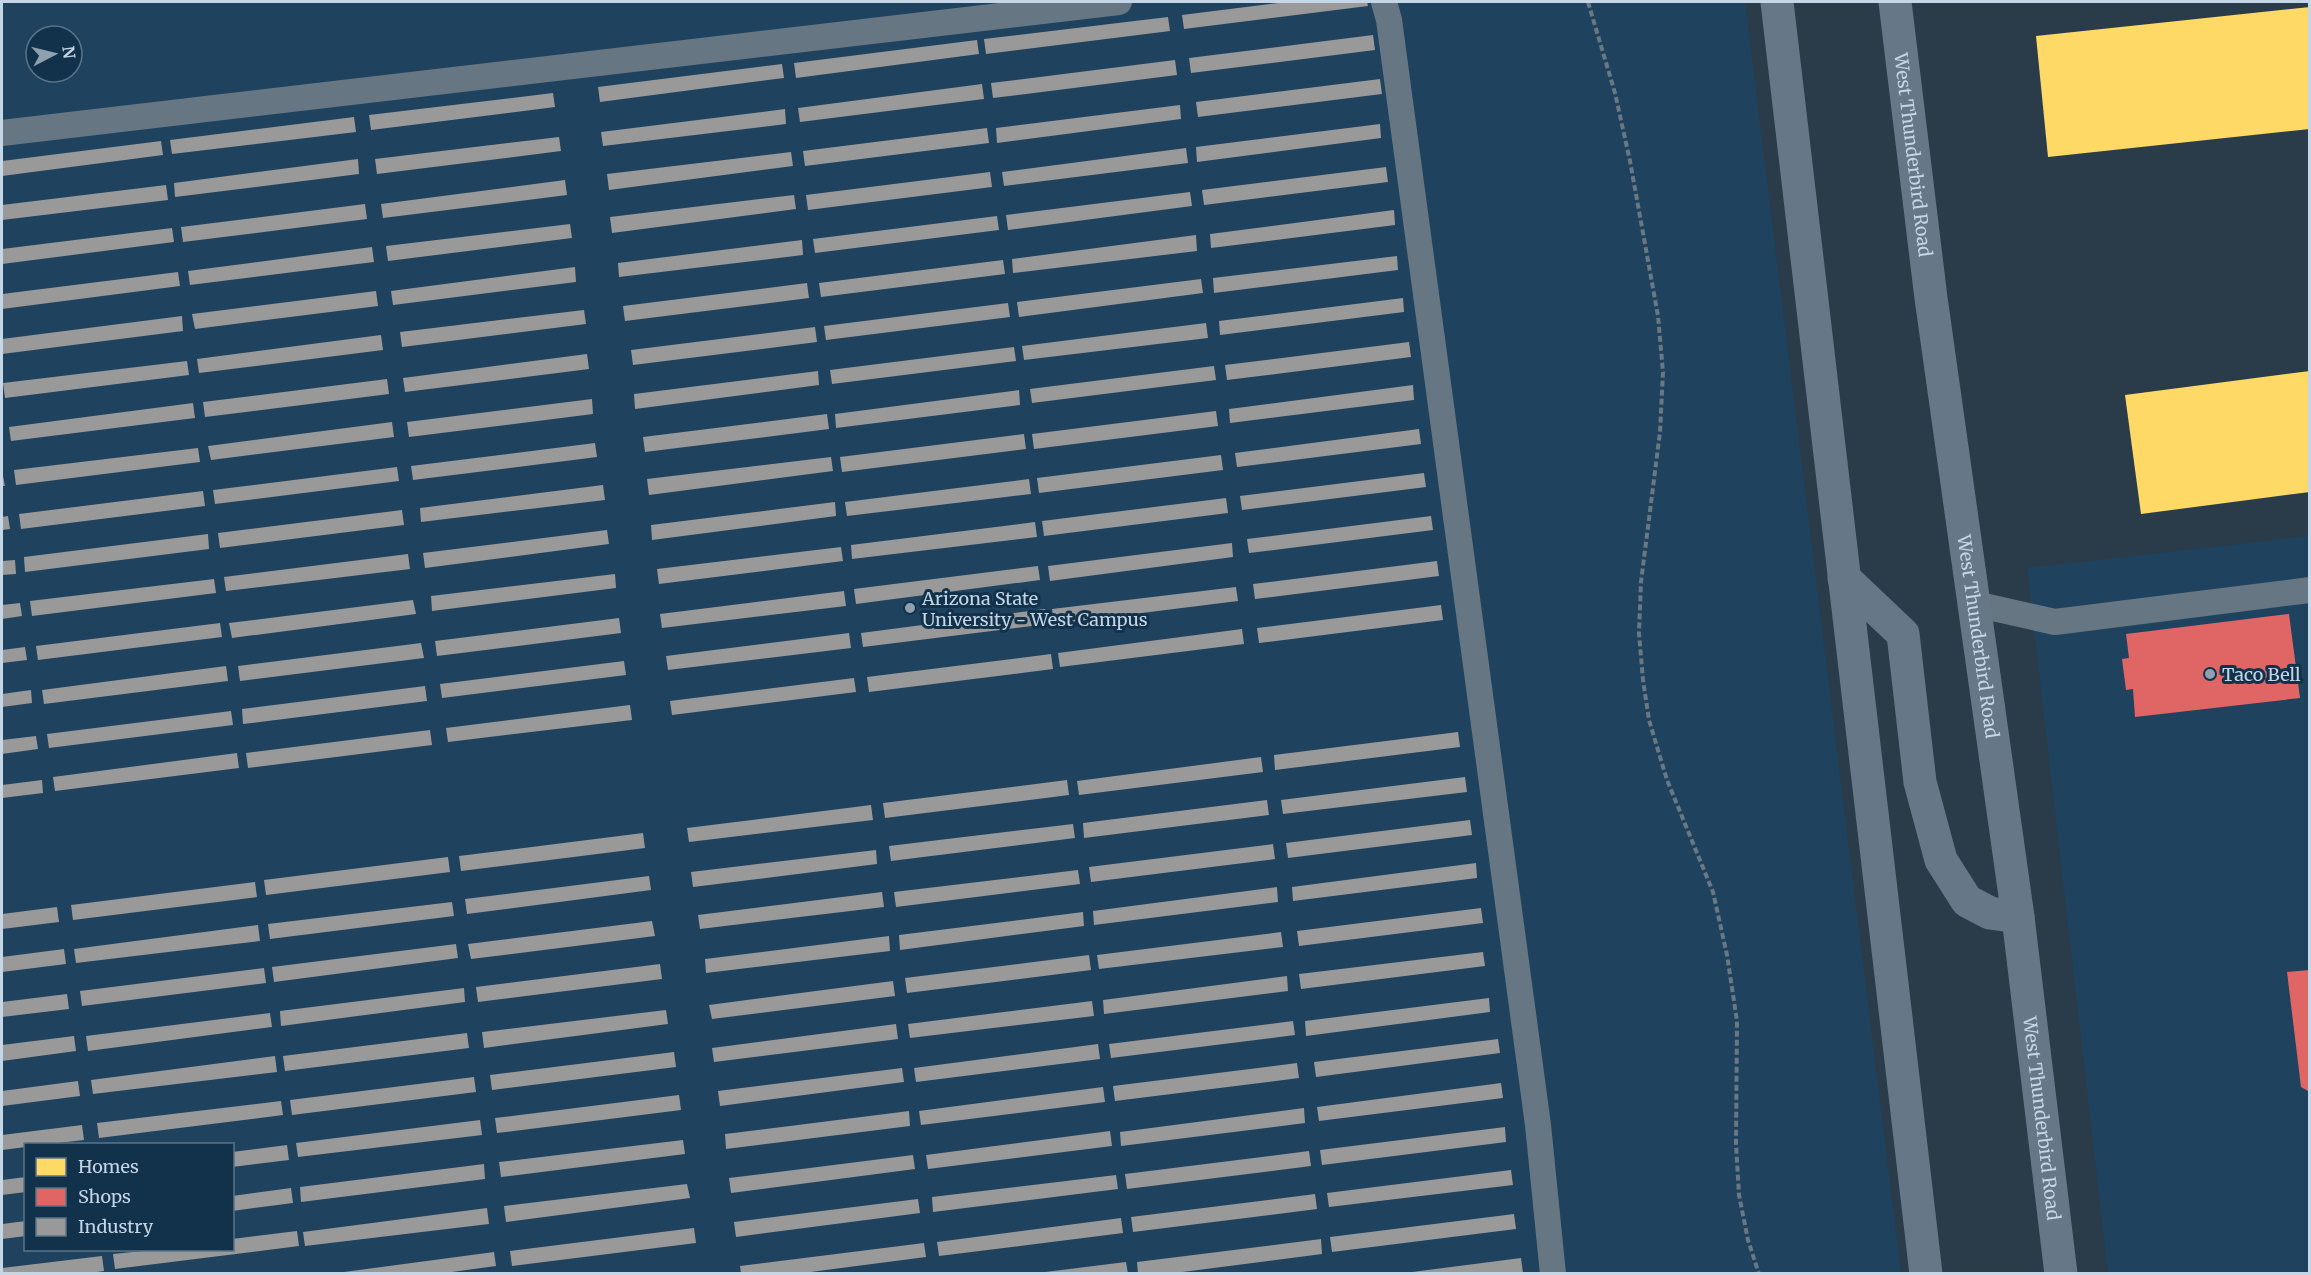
<svg xmlns="http://www.w3.org/2000/svg" width="2311" height="1275" font-family="Merriweather,serif">
	<style>
		.built { fill: #1f425f; fill-rule: evenodd }
		.homes { fill: #ffd966 }
		.shops { fill: #e06666 }
		.industry { fill: #999 }
		.lines { fill: none; stroke-linecap: round; stroke-linejoin: round }
		.path { stroke: #697882; stroke-width: 4; stroke-dasharray: 6 3; stroke-linecap: butt }
		.lane { stroke: #667683; stroke-width: 26 }
		.secondary { stroke: #667888; stroke-width: 33 }
		.poi-dot { fill: #8fa0af; stroke: #12324b; stroke-width: 2 }
		.labels { text-anchor: middle; dominant-baseline: central; stroke-width: 6; stroke-linejoin: round; paint-order: stroke }
		.street-label { font-size: 18px; fill: #c5d6e6; stroke: #12324b }
		.poi-label { font-size: 18px; fill: #c5d6e6; stroke: #12324b; text-anchor: start }
	</style>
	<rect width="100%" height="100%" fill="#2a3c4a"/>
	<g class="built">
		<path d="M 2,2 L 1745,2 L 1901,1273 L 2,1273 ZM 36,36 L 72,36 L 72,72 L 36,72 ZM 26,1144 L 232,1144 L 232,1250 L 26,1250 Z"/>
		<polygon points="2309,536 2309,1273 2108,1273 2027,568"/>
	</g>
	<g class="homes">
		<polygon points="2310,7 2310,129 2048,157 2036,36"/>
		<polygon points="2310,371 2310,492 2141,514 2125,395"/>
	</g>
	<g class="shops">
		<polygon points="2289,614 2300,698 2135,717 2133,689 2126,690 2122,659 2129,658 2126,634"/>
		<polygon points="2310,970 2310,1092 2301,1087 2287,972"/>
	</g>
	<g class="industry">
		<polygon points="1287,2 1367,2 1368,6 1184,29 1182,15"/>
		<polygon points="1168,17 1170,31 986,54 984,39"/>
		<polygon points="1373,35 1375,50 1191,73 1189,58"/>
		<polygon points="977,40 979,54 796,78 794,63"/>
		<polygon points="1175,60 1177,75 993,98 991,83"/>
		<polygon points="782,64 784,78 600,102 598,87"/>
		<polygon points="1380,79 1382,94 1198,117 1196,102"/>
		<polygon points="982,84 984,99 800,122 798,108"/>
		<polygon points="553,93 555,107 371,130 369,115"/>
		<polygon points="1180,105 1181,119 997,143 996,128"/>
		<polygon points="785,109 786,124 603,146 601,132"/>
		<polygon points="354,117 356,132 172,154 170,140"/>
		<polygon points="1380,124 1381,138 1197,162 1196,147"/>
		<polygon points="987,128 989,143 805,166 803,151"/>
		<polygon points="559,137 561,151 377,174 375,159"/>
		<polygon points="161,141 163,155 2,176 2,161"/>
		<polygon points="1186,148 1188,163 1004,186 1002,172"/>
		<polygon points="791,152 793,166 609,190 607,174"/>
		<polygon points="358,159 359,174 175,197 174,183"/>
		<polygon points="1386,167 1388,182 1204,205 1202,190"/>
		<polygon points="990,172 992,187 808,210 806,195"/>
		<polygon points="565,180 567,195 383,218 381,204"/>
		<polygon points="166,185 168,200 2,220 2,205"/>
		<polygon points="1190,192 1192,206 1008,230 1006,215"/>
		<polygon points="794,195 796,209 612,233 610,217"/>
		<polygon points="365,204 367,219 183,242 181,227"/>
		<polygon points="1394,210 1395,225 1211,248 1210,234"/>
		<polygon points="997,216 999,230 815,253 813,239"/>
		<polygon points="570,224 572,238 388,261 386,246"/>
		<polygon points="172,228 174,242 2,264 2,249"/>
		<polygon points="1196,235 1197,251 1013,273 1012,259"/>
		<polygon points="802,240 803,255 619,277 618,263"/>
		<polygon points="372,247 374,262 190,285 188,271"/>
		<polygon points="1397,256 1398,270 1214,293 1213,278"/>
		<polygon points="1003,260 1005,274 821,297 819,283"/>
		<polygon points="575,267 576,282 393,305 391,291"/>
		<polygon points="178,272 180,286 2,309 2,294"/>
		<polygon points="1201,279 1203,293 1019,317 1017,302"/>
		<polygon points="807,283 809,298 625,321 623,306"/>
		<polygon points="376,291 378,306 195,329 192,314"/>
		<polygon points="1403,298 1404,312 1220,335 1219,321"/>
		<polygon points="1008,303 1010,317 826,340 824,326"/>
		<polygon points="584,310 586,324 402,347 400,332"/>
		<polygon points="182,316 183,331 2,354 2,339"/>
		<polygon points="1206,323 1208,338 1024,360 1022,346"/>
		<polygon points="815,327 817,342 633,365 631,350"/>
		<polygon points="381,335 383,350 199,373 197,359"/>
		<polygon points="1409,342 1411,357 1227,380 1225,365"/>
		<polygon points="1014,347 1016,361 832,384 830,370"/>
		<polygon points="587,354 589,369 405,392 403,378"/>
		<polygon points="187,361 189,375 5,398 3,383"/>
		<polygon points="1214,366 1216,380 1032,403 1030,389"/>
		<polygon points="818,371 819,385 635,409 634,394"/>
		<polygon points="387,379 389,394 205,417 203,402"/>
		<polygon points="1413,385 1414,400 1230,423 1229,409"/>
		<polygon points="1019,390 1020,405 836,428 835,414"/>
		<polygon points="592,399 593,414 409,437 407,422"/>
		<polygon points="193,403 195,418 11,441 9,427"/>
		<polygon points="1216,411 1218,426 1034,449 1032,434"/>
		<polygon points="827,414 829,429 645,452 643,437"/>
		<polygon points="392,422 394,437 211,460 208,446"/>
		<polygon points="1419,429 1421,444 1237,467 1235,453"/>
		<polygon points="1024,434 1026,449 842,472 840,457"/>
		<polygon points="595,443 597,457 413,480 411,466"/>
		<polygon points="198,448 200,462 16,485 14,470"/>
		<polygon points="1221,455 1223,470 1039,493 1037,478"/>
		<polygon points="831,457 833,471 649,495 647,479"/>
		<polygon points="397,467 399,481 215,504 213,490"/>
		<polygon points="2,471 5,486 2,486"/>
		<polygon points="1424,473 1426,487 1242,510 1240,496"/>
		<polygon points="1029,479 1031,494 847,516 845,502"/>
		<polygon points="603,485 605,500 421,522 420,508"/>
		<polygon points="203,491 205,506 21,529 19,514"/>
		<polygon points="1226,498 1228,513 1044,536 1042,521"/>
		<polygon points="835,502 836,516 652,540 651,525"/>
		<polygon points="402,510 404,525 220,548 218,533"/>
		<polygon points="8,516 10,529 2,530 2,517"/>
		<polygon points="1431,516 1433,530 1249,553 1247,539"/>
		<polygon points="1035,522 1037,537 852,559 851,545"/>
		<polygon points="607,530 609,544 425,568 423,553"/>
		<polygon points="208,534 209,549 25,572 24,557"/>
		<polygon points="1232,543 1233,557 1050,581 1048,566"/>
		<polygon points="841,547 843,561 659,584 657,569"/>
		<polygon points="408,554 410,569 226,591 224,577"/>
		<polygon points="15,560 16,574 2,575 2,561"/>
		<polygon points="1437,561 1439,576 1255,599 1253,584"/>
		<polygon points="1038,566 1040,580 856,604 854,589"/>
		<polygon points="615,574 616,588 432,611 431,596"/>
		<polygon points="214,579 216,593 32,616 30,601"/>
		<polygon points="1236,587 1238,601 1054,624 1052,609"/>
		<polygon points="844,591 846,606 662,628 660,614"/>
		<polygon points="413,600 416,614 232,638 229,623"/>
		<polygon points="20,603 22,616 2,619 2,605"/>
		<polygon points="1441,605 1443,620 1259,643 1257,628"/>
		<polygon points="1045,609 1047,624 863,647 861,633"/>
		<polygon points="619,618 621,633 437,656 435,641"/>
		<polygon points="220,623 222,637 38,660 36,646"/>
		<polygon points="1242,629 1244,644 1060,667 1058,653"/>
		<polygon points="849,633 851,648 668,670 666,656"/>
		<polygon points="421,643 424,658 240,681 238,666"/>
		<polygon points="25,647 27,660 2,663 2,650"/>
		<polygon points="1051,654 1053,669 869,692 867,677"/>
		<polygon points="624,661 626,675 442,698 440,684"/>
		<polygon points="226,666 228,681 44,704 42,690"/>
		<polygon points="854,678 856,692 672,715 670,701"/>
		<polygon points="425,686 427,701 243,724 242,709"/>
		<polygon points="31,690 32,703 2,707 2,694"/>
		<polygon points="630,705 632,720 448,742 446,728"/>
		<polygon points="231,711 233,725 49,748 47,734"/>
		<polygon points="430,730 432,745 248,768 246,753"/>
		<polygon points="1458,732 1460,747 1275,770 1274,755"/>
		<polygon points="36,736 38,749 2,754 2,740"/>
		<polygon points="237,753 239,768 55,791 53,777"/>
		<polygon points="1261,757 1263,772 1079,795 1077,781"/>
		<polygon points="1465,777 1467,792 1283,814 1281,800"/>
		<polygon points="42,780 43,793 2,798 2,785"/>
		<polygon points="1067,780 1069,795 885,818 883,803"/>
		<polygon points="1267,800 1269,815 1084,838 1083,823"/>
		<polygon points="871,805 873,820 689,842 687,828"/>
		<polygon points="1470,820 1472,835 1288,858 1286,843"/>
		<polygon points="1073,824 1075,838 891,861 889,846"/>
		<polygon points="643,833 645,848 461,871 459,856"/>
		<polygon points="1273,844 1275,859 1091,882 1089,867"/>
		<polygon points="876,850 877,864 693,887 691,872"/>
		<polygon points="448,857 450,872 266,895 264,880"/>
		<polygon points="1476,863 1477,878 1293,901 1292,887"/>
		<polygon points="1078,870 1080,884 896,907 894,892"/>
		<polygon points="649,876 651,890 467,914 465,899"/>
		<polygon points="255,882 257,897 73,920 71,905"/>
		<polygon points="1277,887 1278,902 1094,925 1093,911"/>
		<polygon points="882,892 884,907 700,929 698,915"/>
		<polygon points="452,902 454,916 270,939 268,924"/>
		<polygon points="57,907 59,922 2,929 2,914"/>
		<polygon points="1481,908 1483,923 1299,946 1297,931"/>
		<polygon points="1083,912 1084,926 900,950 899,935"/>
		<polygon points="652,921 655,936 471,959 468,944"/>
		<polygon points="258,925 260,941 76,963 74,949"/>
		<polygon points="1281,932 1283,947 1099,969 1097,955"/>
		<polygon points="889,936 890,951 706,973 705,959"/>
		<polygon points="456,944 458,958 274,982 272,967"/>
		<polygon points="64,949 66,964 2,972 2,957"/>
		<polygon points="1483,952 1485,966 1301,989 1299,974"/>
		<polygon points="1089,955 1091,970 907,993 905,978"/>
		<polygon points="660,964 662,979 478,1002 476,987"/>
		<polygon points="264,968 266,983 82,1006 80,991"/>
		<polygon points="1287,976 1288,991 1104,1014 1103,1000"/>
		<polygon points="893,981 895,996 712,1019 709,1005"/>
		<polygon points="464,988 465,1002 281,1026 280,1011"/>
		<polygon points="67,994 69,1009 2,1017 2,1002"/>
		<polygon points="1489,998 1490,1012 1306,1036 1305,1021"/>
		<polygon points="1092,1001 1094,1016 910,1038 908,1024"/>
		<polygon points="666,1010 668,1024 484,1048 482,1032"/>
		<polygon points="270,1013 272,1027 88,1051 86,1036"/>
		<polygon points="1293,1021 1295,1035 1111,1058 1109,1044"/>
		<polygon points="896,1024 898,1039 714,1062 712,1048"/>
		<polygon points="467,1033 469,1048 285,1071 283,1056"/>
		<polygon points="74,1036 76,1051 2,1061 2,1045"/>
		<polygon points="1498,1039 1500,1053 1316,1077 1314,1062"/>
		<polygon points="1098,1044 1100,1059 916,1082 914,1068"/>
		<polygon points="674,1052 676,1067 492,1090 490,1075"/>
		<polygon points="275,1056 277,1072 93,1094 91,1080"/>
		<polygon points="1297,1063 1299,1078 1115,1101 1113,1086"/>
		<polygon points="902,1068 904,1082 720,1106 718,1091"/>
		<polygon points="474,1077 476,1092 292,1115 290,1100"/>
		<polygon points="78,1081 80,1096 2,1106 2,1091"/>
		<polygon points="1501,1083 1503,1098 1319,1121 1317,1107"/>
		<polygon points="1103,1087 1105,1102 921,1125 919,1111"/>
		<polygon points="679,1095 681,1110 497,1133 495,1118"/>
		<polygon points="281,1101 283,1115 99,1138 97,1123"/>
		<polygon points="1304,1108 1305,1123 1121,1146 1120,1132"/>
		<polygon points="909,1111 910,1126 726,1149 725,1134"/>
		<polygon points="480,1120 482,1135 298,1157 296,1143"/>
		<polygon points="82,1125 84,1140 49,1144 26,1144 26,1147 2,1150 2,1135"/>
		<polygon points="1505,1127 1506,1142 1322,1165 1320,1150"/>
		<polygon points="1110,1131 1112,1146 928,1169 926,1155"/>
		<polygon points="683,1140 685,1154 501,1177 499,1162"/>
		<polygon points="287,1145 289,1160 232,1167 232,1152"/>
		<polygon points="1309,1151 1311,1166 1127,1189 1125,1174"/>
		<polygon points="913,1155 915,1169 731,1193 729,1178"/>
		<polygon points="484,1164 485,1179 301,1202 300,1187"/>
		<polygon points="1511,1170 1513,1185 1329,1207 1327,1193"/>
		<polygon points="1116,1175 1118,1189 933,1212 932,1197"/>
		<polygon points="26,1177 26,1192 2,1195 2,1180"/>
		<polygon points="687,1184 690,1198 506,1222 504,1206"/>
		<polygon points="291,1188 293,1203 232,1211 232,1196"/>
		<polygon points="1315,1194 1317,1209 1133,1232 1131,1217"/>
		<polygon points="918,1199 920,1213 736,1237 734,1222"/>
		<polygon points="487,1208 489,1224 305,1246 303,1232"/>
		<polygon points="1514,1214 1516,1229 1332,1252 1330,1237"/>
		<polygon points="1121,1218 1123,1233 939,1256 937,1242"/>
		<polygon points="26,1221 26,1236 2,1239 2,1224"/>
		<polygon points="694,1228 696,1243 512,1266 510,1251"/>
		<polygon points="297,1231 299,1246 115,1269 113,1254 152,1250 232,1250 232,1239"/>
		<polygon points="1321,1239 1322,1254 1167,1274 1138,1274 1137,1262"/>
		<polygon points="924,1243 926,1257 795,1274 741,1274 740,1266"/>
		<polygon points="494,1252 496,1266 437,1274 329,1274"/>
		<polygon points="102,1256 104,1271 83,1274 2,1274 2,1268"/>
		<polygon points="1521,1258 1523,1273 1412,1274 1412,1272"/>
		<polygon points="1126,1262 1128,1274 1045,1274 1045,1272"/>
	</g>
	<g class="lines">
		<polyline class="path" points="1588,2 1615,93 1630,161 1658,316 1663,372 1660,432 1641,582 1639,633 1643,680 1649,720 1667,780 1713,892 1727,955 1737,1021 1736,1144 1739,1195 1748,1240 1759,1274"/>
		<g class="lane">
			<polyline points="1384,2 1389,20 1538,1125 1553,1274"/>
			<polyline points="2,133 1119,2"/>
			<polyline points="1975,604 2055,622 2310,590"/>
		</g>
		<g class="secondary">
			<polyline points="1777,2 1926,1274"/>
			<path id="s1" d="M 1895,2 L 1931,298 L 2018,917 L 2061,1274"/>
			<polyline points="1844,578 1903,634 1920,782 1941,860 1967,901 1990,913 2018,917"/>
		</g>
	</g>
	<g class="poi-dot">
		<circle cx="910" cy="608" r="6"/>
		<circle cx="2210" cy="674" r="6"/>
	</g>
	<g class="labels">
		<g class="street-label">
			<text stroke="none"><textPath href="#s1" startOffset="154">West Thunderbird Road</textPath></text>
			<text stroke="none"><textPath href="#s1" startOffset="640">West Thunderbird Road</textPath></text>
			<text stroke="none"><textPath href="#s1" startOffset="1126">West Thunderbird Road</textPath></text>
		</g>
		<g class="poi-label">
			<text x="922" y="598">Arizona State<tspan x="922" dy="21">University - West Campus</tspan></text>
			<text x="2222" y="674">Taco Bell</text>
		</g>
	</g>
	<rect width="2311" height="1275" fill="none" stroke="#c5d6e6" stroke-width="6"/>
	<rect x="24" y="1143" width="210" height="108" fill="#12324b" stroke="#5a7489" stroke-width="1.5"/>
	<rect x="36" y="1158" width="30" height="18" fill="#ffd966" stroke="#5a7489" stroke-width="1.5"/>
	<text x="78" y="1173" font-size="18" fill="#c5d6e6">Homes</text>
	<rect x="36" y="1188" width="30" height="18" fill="#e06666" stroke="#5a7489" stroke-width="1.5"/>
	<text x="78" y="1203" font-size="18" fill="#c5d6e6">Shops</text>
	<rect x="36" y="1218" width="30" height="18" fill="#999999" stroke="#5a7489" stroke-width="1.5"/>
	<text x="78" y="1233" font-size="18" fill="#c5d6e6">Industry</text>
	<g transform="translate(54 54) rotate(83)"><circle r="28" fill="#12324b" stroke="#5a7489" stroke-width="1.5"/>
	<path d="M0-4.5L10 22L0 15L-10 22Z" fill="#8fa0af"/>
	<text y="-9" font-size="16" font-weight="bold" text-anchor="middle" fill="#c5d6e6">N</text>
	</g>
</svg>
